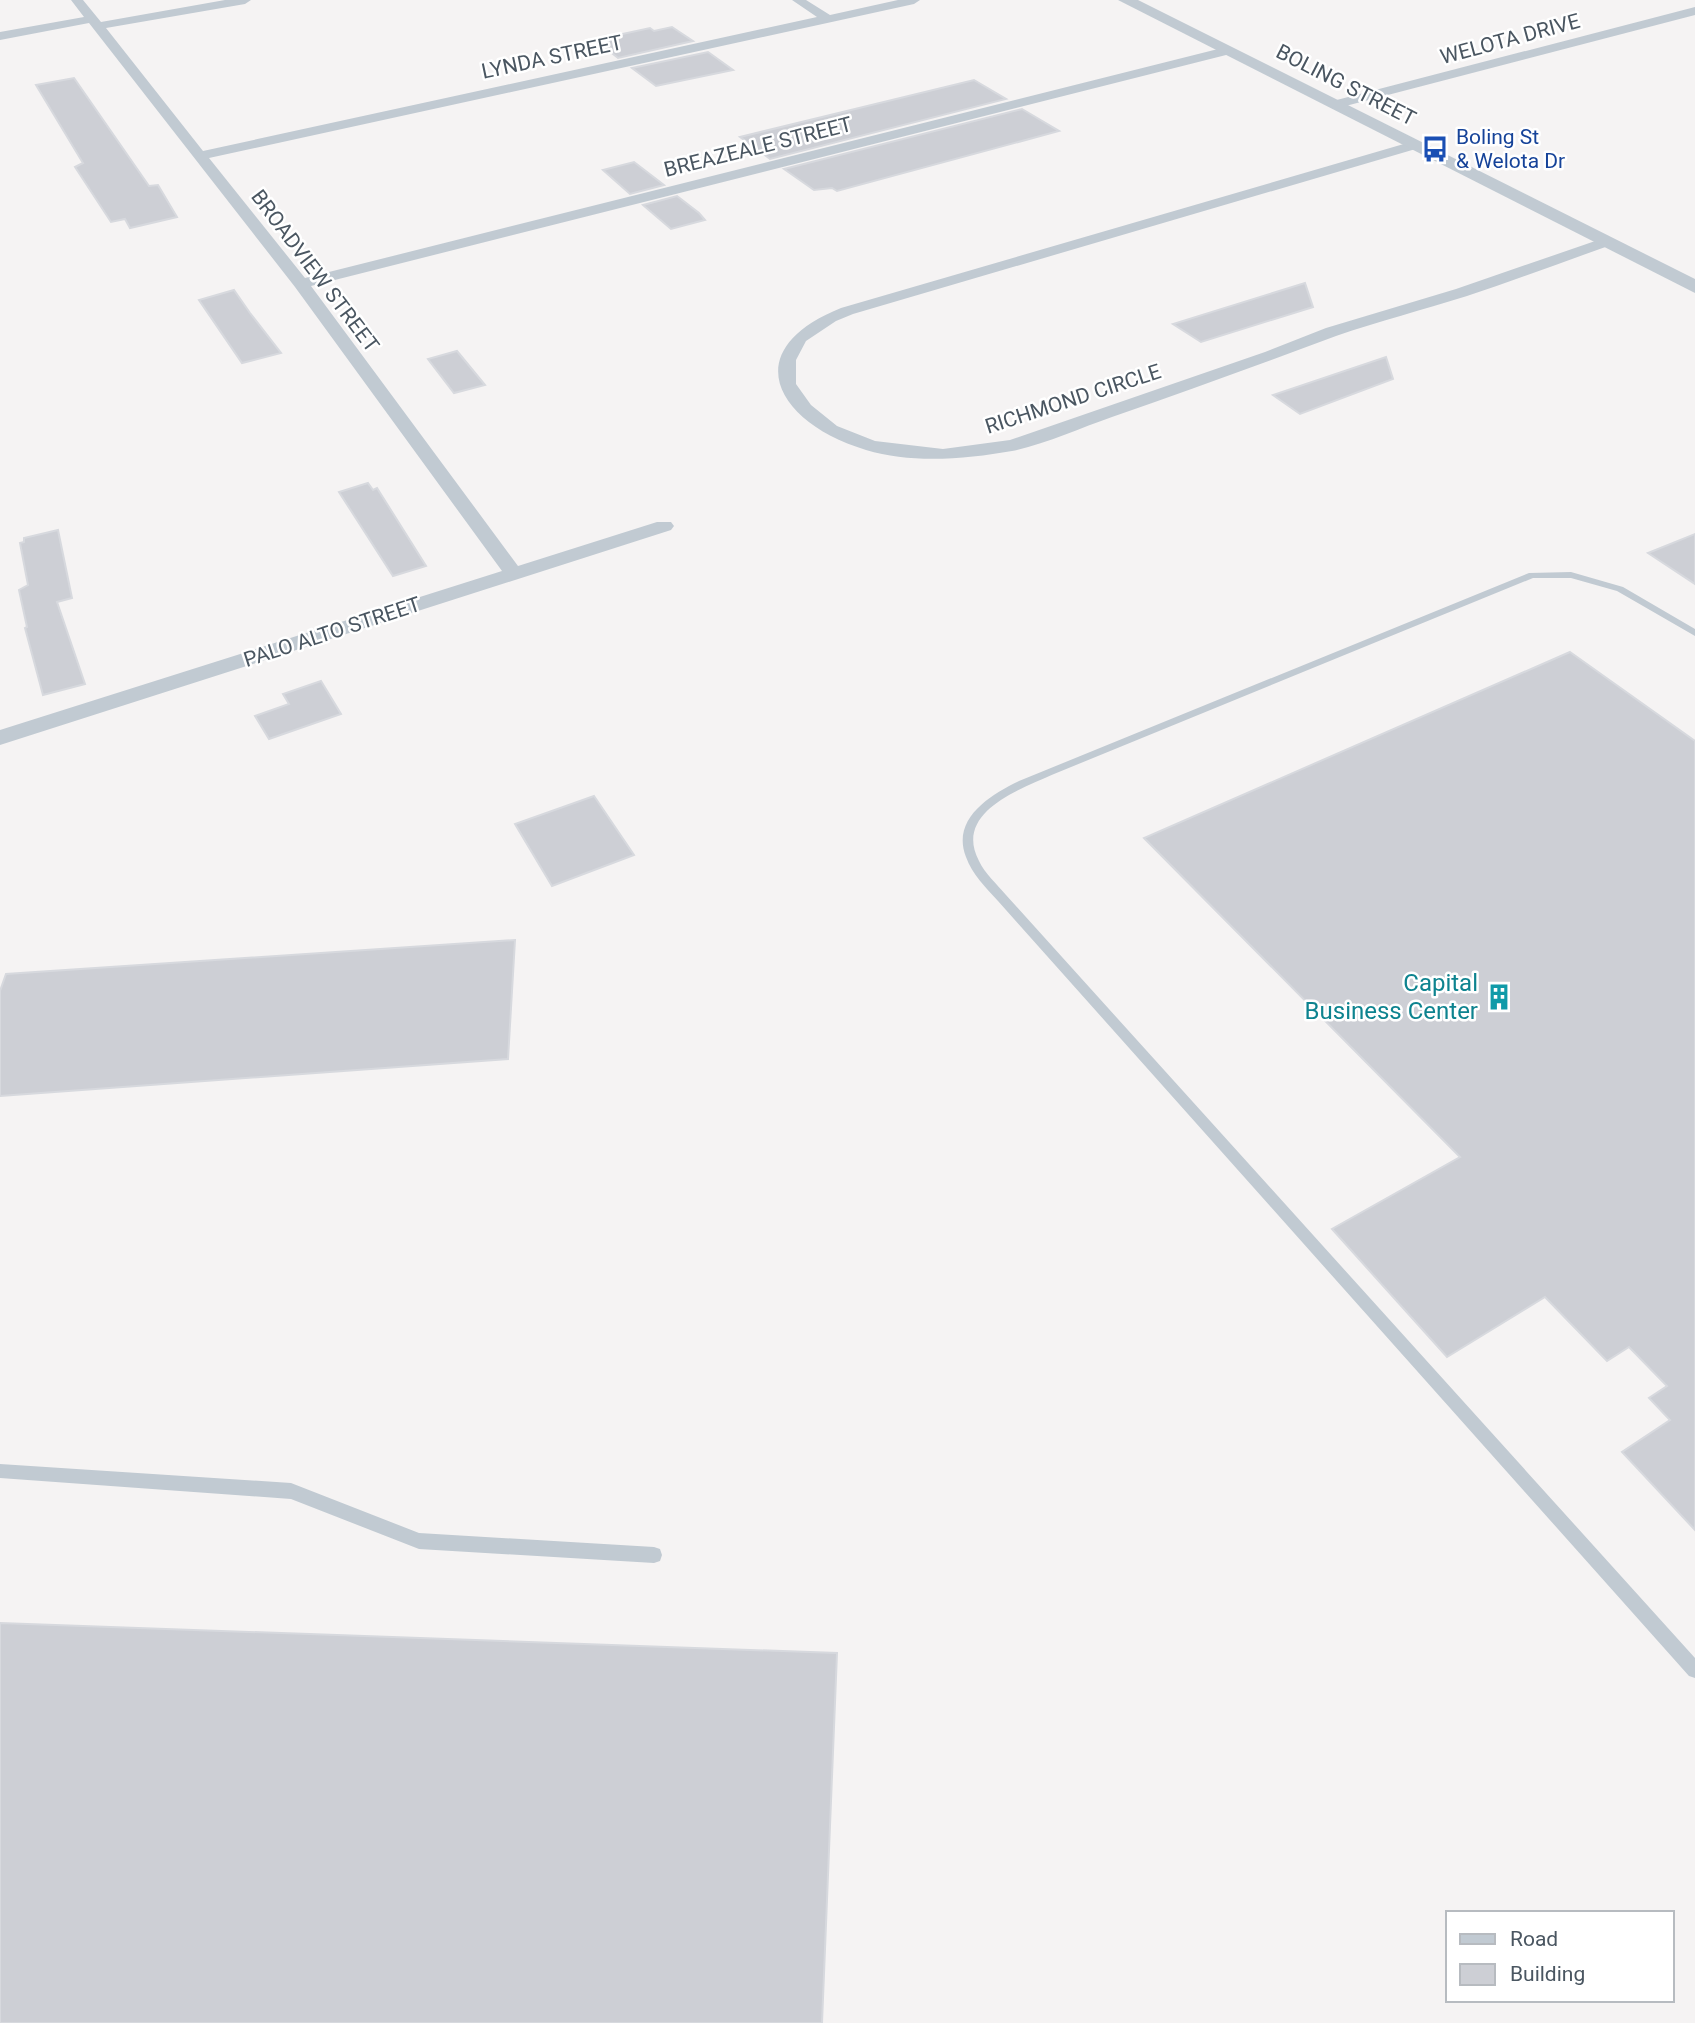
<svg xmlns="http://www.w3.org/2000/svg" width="1695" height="2023" font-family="Roboto,sans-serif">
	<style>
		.building { fill: #cdcfd5; stroke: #d7d9de; stroke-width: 2 }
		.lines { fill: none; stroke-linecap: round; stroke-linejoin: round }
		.service { fill: #c1cad2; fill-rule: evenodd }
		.minor { fill: #c1cad2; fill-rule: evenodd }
		.tertiary { fill: #c1cad2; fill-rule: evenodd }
		.labels { text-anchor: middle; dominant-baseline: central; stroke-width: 5; stroke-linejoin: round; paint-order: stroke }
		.far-street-label { font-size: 21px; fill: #4a5661; stroke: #fff }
		.far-transit-label { font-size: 21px; fill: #164399; stroke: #fff; text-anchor: start }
		.culture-label { font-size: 24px; fill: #0d838f; stroke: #fff; text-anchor: end }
	</style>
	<rect width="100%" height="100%" fill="#f5f3f3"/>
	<g class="building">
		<polygon points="672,27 693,41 618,58 598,42 607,40 604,38 650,28 654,31"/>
		<polygon points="708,52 733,70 656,86 632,68"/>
		<polygon points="74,78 149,186 158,185 177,217 130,228 125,219 111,222 75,167 83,163 36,85"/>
		<polygon points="974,80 1006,99 770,159 740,137"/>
		<polygon points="1022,109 1059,131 837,191 832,188 814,190 784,169"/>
		<polygon points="634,162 664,185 630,194 603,170"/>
		<polygon points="677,196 699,213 705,220 671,229 643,205"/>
		<polygon points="1305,283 1313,307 1201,342 1173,324"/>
		<polygon points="234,290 250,313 281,353 242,363 199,300"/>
		<polygon points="457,351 485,385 454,393 428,359"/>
		<polygon points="1386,357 1393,379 1300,414 1273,395"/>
		<polygon points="368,483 373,490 377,488 426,566 393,576 339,492"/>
		<polygon points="58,530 72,598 57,602 85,684 43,695 25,628 27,627 19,590 28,585 20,543 24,542 24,538"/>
		<polygon points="1695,534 1695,584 1648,553"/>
		<polygon points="1570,652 1695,741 1695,1530 1622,1452 1670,1420 1649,1398 1667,1386 1629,1347 1607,1361 1545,1297 1447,1357 1332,1229 1460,1157 1144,838"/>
		<polygon points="321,681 341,714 269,739 255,716 289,704 283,694"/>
		<polygon points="594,796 634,855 552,886 515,824"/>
		<polygon points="515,940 508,1059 0,1096 0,991 6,974"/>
		<polygon points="0,1623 837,1653 822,2023 0,2023"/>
	</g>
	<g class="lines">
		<g class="service">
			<path d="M 1571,572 L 1623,587 L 1695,629 L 1695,636 L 1617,591 L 1571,578 L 1533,578 L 1054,774 C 1021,789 953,812 979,861 C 985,874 997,884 1006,895 L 1695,1658 L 1695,1678 L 1689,1676 L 998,901 C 986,888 972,874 966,857 C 951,819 990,795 1019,781 L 1529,573 Z"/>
			<polygon points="0,1464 291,1483 419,1533 654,1547 660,1549 662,1555 660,1561 654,1563 419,1549 291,1499 0,1478"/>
		</g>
		<g class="minor">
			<polygon points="71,0 83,0 101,22 225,0 251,0 245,4 106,28 203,151 817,17 792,0 806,0 830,15 898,0 920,0 914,4 209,158 305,278 1226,47 1232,51 1230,54 311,286 518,566 657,522 671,522 674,526 671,530 0,745 0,730 502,571 295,287 89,23 0,40 0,32 84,17"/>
			<polygon points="1695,7 1695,15 1334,109 1327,105 1329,102"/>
			<path d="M 1414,141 L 1419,142 L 1419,148 L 853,314 L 836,321 L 806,341 L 796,360 L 796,384 L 811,405 L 837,426 L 875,441 L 943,449 L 1010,440 L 1265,352 L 1326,328 L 1456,289 L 1601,239 L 1611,239 L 1614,242 L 1611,245 C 1563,262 1515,280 1467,296 C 1423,310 1379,321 1336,336 C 1261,364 1187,391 1112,417 C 1080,428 1046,444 1012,451 C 966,459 912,464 866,450 C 778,424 734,351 841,308 Z"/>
		</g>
		<polygon class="tertiary" points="1118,0 1138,0 1695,279 1695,293"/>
	</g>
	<defs>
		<g id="bus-bare" transform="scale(2.1)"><path d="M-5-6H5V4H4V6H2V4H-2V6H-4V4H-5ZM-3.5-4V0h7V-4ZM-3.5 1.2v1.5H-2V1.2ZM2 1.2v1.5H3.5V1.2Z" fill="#1a4fb4" stroke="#fff" stroke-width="2.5" paint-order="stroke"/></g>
		<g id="building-bare" transform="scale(2.1)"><path d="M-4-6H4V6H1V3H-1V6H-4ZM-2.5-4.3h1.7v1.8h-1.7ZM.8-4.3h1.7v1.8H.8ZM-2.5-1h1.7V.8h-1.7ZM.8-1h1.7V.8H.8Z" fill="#0f9aa8" stroke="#fff" stroke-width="2.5" paint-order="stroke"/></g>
	</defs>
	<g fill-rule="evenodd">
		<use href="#bus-bare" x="1435" y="149"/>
		<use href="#building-bare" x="1499" y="997"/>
	</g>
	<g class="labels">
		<g class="far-street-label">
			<text transform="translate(1510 39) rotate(-15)">WELOTA DRIVE</text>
			<text transform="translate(552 57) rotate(-12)">LYNDA STREET</text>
			<text transform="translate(1346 85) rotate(27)">BOLING STREET</text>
			<text transform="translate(758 147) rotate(-14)">BREAZEALE STREET</text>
			<text transform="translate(315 271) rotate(53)">BROADVIEW STREET</text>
			<text transform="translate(1073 399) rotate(-18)">RICHMOND CIRCLE</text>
			<text transform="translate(332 632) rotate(-18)">PALO ALTO STREET</text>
		</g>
		<g class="far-transit-label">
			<text x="1456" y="137">Boling St<tspan x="1456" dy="24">&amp; Welota Dr</tspan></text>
		</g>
		<g class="culture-label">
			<text x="1478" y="983">Capital<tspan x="1478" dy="28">Business Center</tspan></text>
		</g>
	</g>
	<rect x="1446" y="1911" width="228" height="91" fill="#ffffff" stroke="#b7bbc0" stroke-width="2"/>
	<rect x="1460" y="1934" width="35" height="10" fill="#c1cad2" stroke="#b7bbc0" stroke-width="2"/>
	<text x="1510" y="1946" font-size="21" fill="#4a5661">Road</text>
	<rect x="1460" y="1964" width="35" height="21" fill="#cdcfd5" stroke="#b7bbc0" stroke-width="2"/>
	<text x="1510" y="1981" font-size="21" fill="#4a5661">Building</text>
</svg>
